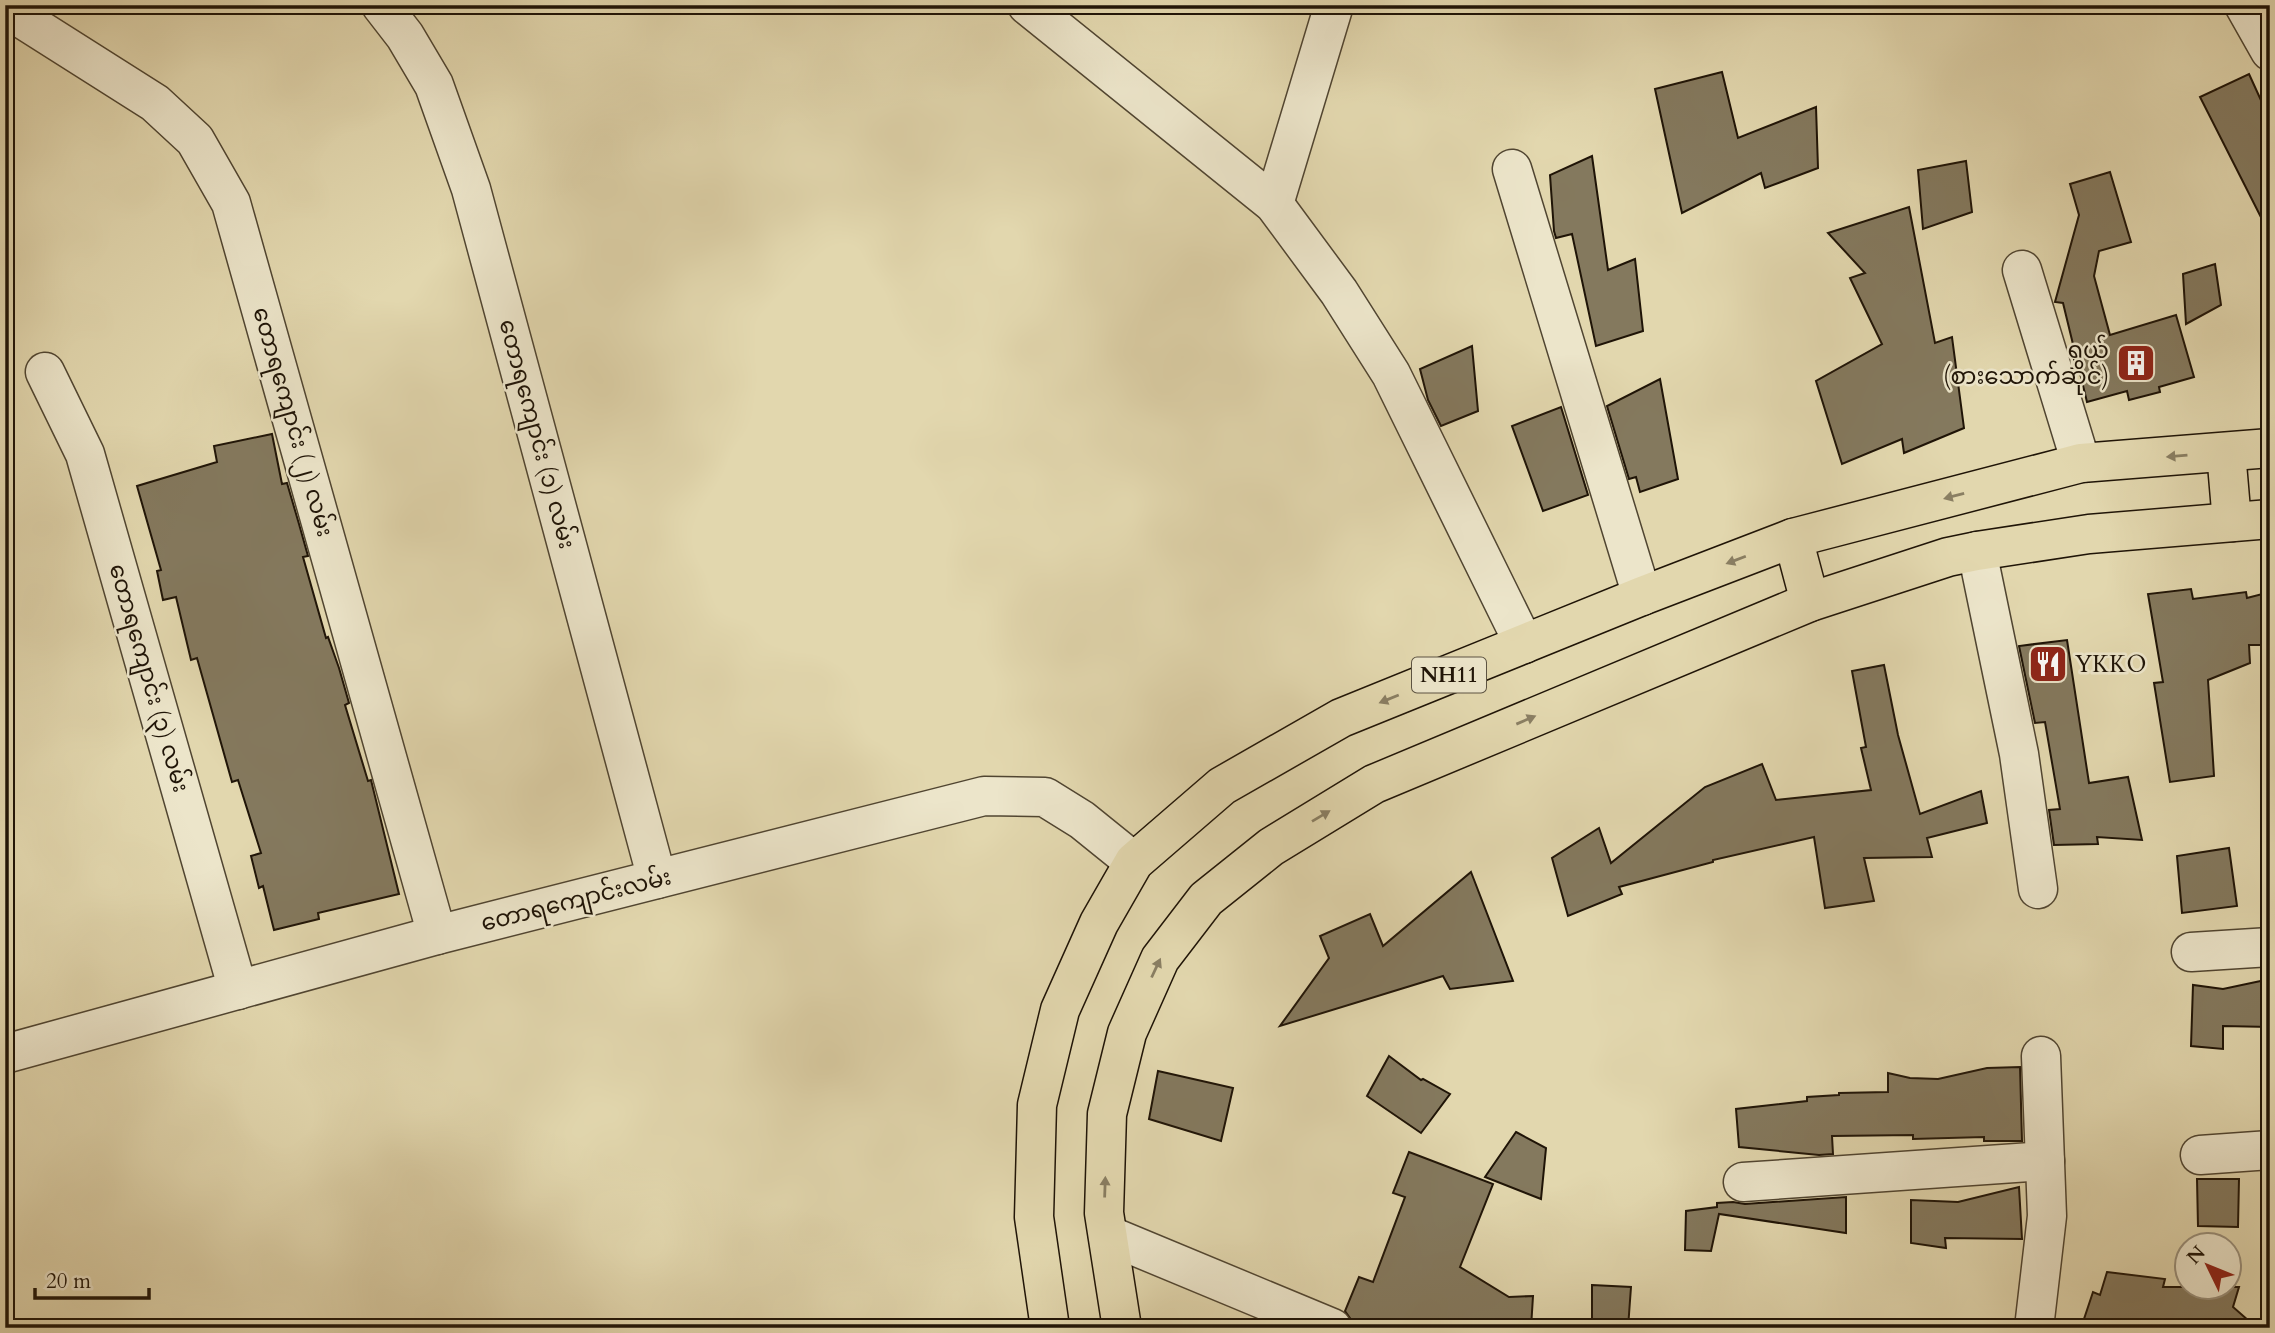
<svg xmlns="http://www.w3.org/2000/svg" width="2275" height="1333" font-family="Cardo,'Noto Sans Myanmar',serif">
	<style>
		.building { fill: #84795e; stroke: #1f1407; stroke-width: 2 }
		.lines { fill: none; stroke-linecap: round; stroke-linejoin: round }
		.minor-casing { stroke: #504531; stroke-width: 41 }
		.primary-casing { stroke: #1f1407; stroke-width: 41 }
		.trunk-casing { stroke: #1f1407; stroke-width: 41 }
		.minor { stroke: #ece5ca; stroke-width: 38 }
		.primary { stroke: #e2d7ae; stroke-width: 38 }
		.trunk { stroke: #e2d7ae; stroke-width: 38 }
		.oneway { fill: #8a7f63 }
		.labels { text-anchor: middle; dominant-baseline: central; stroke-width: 5; stroke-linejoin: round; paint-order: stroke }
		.shield { fill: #ece5ca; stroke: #5c5342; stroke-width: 2 }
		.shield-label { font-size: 21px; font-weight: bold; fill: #1f1407 }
		.poi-label { font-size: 23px; fill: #1f1407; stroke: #ece5ca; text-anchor: end }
		.street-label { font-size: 23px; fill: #1f1407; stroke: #ece5ca }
	</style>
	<rect width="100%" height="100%" fill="#e2d7ae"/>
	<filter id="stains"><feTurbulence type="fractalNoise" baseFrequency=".00286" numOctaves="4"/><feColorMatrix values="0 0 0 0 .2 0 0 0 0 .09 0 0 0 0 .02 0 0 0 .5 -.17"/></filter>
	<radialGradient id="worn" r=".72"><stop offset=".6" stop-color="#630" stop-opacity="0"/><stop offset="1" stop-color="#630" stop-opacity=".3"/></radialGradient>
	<g class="building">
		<polygon points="1722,72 1738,138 1816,107 1818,168 1765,188 1761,173 1682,213 1655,89"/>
		<polygon points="2249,74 2270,120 2270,235 2200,97"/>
		<polygon points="1592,156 1608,270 1635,259 1643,331 1596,346 1572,234 1556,238 1554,231 1550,175"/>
		<polygon points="1966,161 1972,212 1923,229 1918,170"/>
		<polygon points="2110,172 2131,242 2099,251 2094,276 2110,335 2176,315 2194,377 2159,387 2160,392 2129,400 2127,391 2087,402 2063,303 2055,302 2079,215 2070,184"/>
		<polygon points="1909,207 1935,343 1952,337 1964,428 1904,453 1902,439 1842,464 1816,381 1882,344 1850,278 1865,273 1828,233"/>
		<polygon points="2215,264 2221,305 2186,324 2183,274"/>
		<polygon points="1472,346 1478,411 1441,426 1428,400 1420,369"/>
		<polygon points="1660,379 1678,479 1640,492 1636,477 1629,479 1607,406"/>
		<polygon points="1561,407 1588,495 1543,511 1512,426"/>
		<polygon points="272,434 282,484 287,483 299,524 308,556 303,557 326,638 328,637 339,668 349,703 345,705 368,781 371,780 399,894 318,913 319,919 274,930 263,886 259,888 251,856 261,853 238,780 232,782 197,658 191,660 176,597 163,600 157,571 161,570 137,486 217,462 214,446"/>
		<polygon points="2191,589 2193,599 2246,592 2247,598 2270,592 2270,645 2249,645 2250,663 2208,680 2214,776 2170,782 2154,683 2163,682 2148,594"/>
		<polygon points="2067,640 2089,783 2128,777 2142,840 2097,837 2098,844 2054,845 2049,810 2060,809 2045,722 2035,723 2019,646"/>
		<polygon points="1884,665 1898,735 1920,814 1981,791 1987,823 1927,838 1932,857 1864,858 1874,901 1825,908 1814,837 1713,860 1713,862 1619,887 1622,894 1568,916 1552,858 1599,828 1611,863 1705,787 1762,764 1776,800 1871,790 1861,748 1866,747 1852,671"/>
		<polygon points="2229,848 2237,906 2182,913 2177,856"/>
		<polygon points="1471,872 1513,981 1450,989 1443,976 1280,1026 1329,958 1320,936 1370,914 1383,946"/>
		<polygon points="2270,979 2270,1027 2223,1026 2223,1049 2191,1046 2193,985 2223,989"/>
		<polygon points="1389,1056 1421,1080 1423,1079 1450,1094 1421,1133 1367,1096"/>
		<polygon points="2020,1067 2022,1141 1984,1141 1984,1137 1913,1139 1913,1135 1832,1136 1833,1154 1819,1155 1739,1147 1736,1109 1807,1101 1807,1097 1839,1095 1839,1093 1888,1092 1888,1073 1910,1078 1938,1079 1987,1068"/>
		<polygon points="1158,1071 1233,1088 1221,1141 1149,1119"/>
		<polygon points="1516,1132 1546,1148 1541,1199 1485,1177"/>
		<polygon points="1409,1152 1493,1184 1460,1267 1509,1297 1533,1296 1531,1328 1370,1328 1352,1321 1345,1311 1359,1277 1373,1282 1405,1197 1393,1193"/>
		<polygon points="2197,1179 2239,1179 2238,1227 2198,1226"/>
		<polygon points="2019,1187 2022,1239 1945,1238 1946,1248 1911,1243 1911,1200 1958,1202"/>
		<polygon points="1846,1197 1846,1233 1719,1214 1711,1251 1685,1250 1686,1211 1717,1207 1717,1203 1733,1202 1745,1204"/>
		<polygon points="2107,1272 2165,1279 2163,1287 2239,1287 2233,1307 2257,1328 2081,1328 2093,1292 2100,1295"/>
		<polygon points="1592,1285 1631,1287 1628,1328 1592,1328"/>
	</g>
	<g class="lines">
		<g class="minor-casing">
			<g id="minor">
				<polyline points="381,5 405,36 434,85 471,189 657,879"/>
				<polyline points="1027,5 1274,204 1339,292 1391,374 1524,644"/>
				<polyline points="2244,5 2270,51"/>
				<polyline points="5,8 155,103 195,140 231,203 437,935"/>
				<polyline points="1512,169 1642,596"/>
				<polyline points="1274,204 1334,5"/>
				<polyline points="2022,270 2081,463"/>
				<polyline points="45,372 85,454 238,990"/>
				<polyline points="1977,551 2019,754 2038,889"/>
				<polyline points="2191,952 2270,947"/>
				<polyline points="5,1054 437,935 984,796 1045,797 1082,820 1134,862"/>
				<polyline points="2200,1155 2270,1150"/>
				<polyline points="1743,1182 2045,1161"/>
				<polyline points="1108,1235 1332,1328"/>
				<polyline points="2034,1328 2047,1216 2041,1056"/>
			</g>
		</g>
		<g class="primary-casing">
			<g id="primary">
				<polyline points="2226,452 2232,522"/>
				<polyline points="1793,538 1810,602"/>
			</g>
		</g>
		<g class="trunk-casing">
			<g id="trunk">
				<polyline points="1050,1328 1034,1217 1037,1105 1060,1010 1099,923 1134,862 1222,786 1341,718 1642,596 1793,538 2081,463 2270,448"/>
				<polyline points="1122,1328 1104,1213 1107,1114 1127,1033 1160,959 1206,899 1271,847 1374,784 1810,602 1948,557 1977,551 2089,534 2270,519"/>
			</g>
		</g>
		<use href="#minor" class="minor"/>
		<use href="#primary" class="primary"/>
		<use href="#trunk" class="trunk"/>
	</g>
	<defs><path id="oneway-solid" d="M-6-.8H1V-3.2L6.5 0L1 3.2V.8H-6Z" transform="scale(1.75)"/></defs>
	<g class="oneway">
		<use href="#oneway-solid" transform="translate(2177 456) rotate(175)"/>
		<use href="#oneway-solid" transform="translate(1954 496) rotate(165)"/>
		<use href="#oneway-solid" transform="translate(1736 560) rotate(159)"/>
		<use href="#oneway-solid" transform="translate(1389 699) rotate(158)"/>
		<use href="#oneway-solid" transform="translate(1526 720) rotate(-23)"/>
		<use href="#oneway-solid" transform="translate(1321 816) rotate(-31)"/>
		<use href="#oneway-solid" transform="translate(1156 968) rotate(-65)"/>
		<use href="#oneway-solid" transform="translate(1105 1187) rotate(-88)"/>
	</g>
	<defs>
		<g id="building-square" transform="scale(2.0125)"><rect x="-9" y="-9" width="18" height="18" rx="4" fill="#8f2418" stroke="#ece5ca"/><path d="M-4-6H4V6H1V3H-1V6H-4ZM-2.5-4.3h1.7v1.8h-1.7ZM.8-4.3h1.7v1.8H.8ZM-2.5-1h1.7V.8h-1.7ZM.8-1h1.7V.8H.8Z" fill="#fff"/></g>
		<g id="restaurant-square" transform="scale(2.0125)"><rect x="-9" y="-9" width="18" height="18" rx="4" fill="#8f2418" stroke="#ece5ca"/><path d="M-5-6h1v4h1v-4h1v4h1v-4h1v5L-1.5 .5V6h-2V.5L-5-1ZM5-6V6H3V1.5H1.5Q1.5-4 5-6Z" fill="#fff"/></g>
	</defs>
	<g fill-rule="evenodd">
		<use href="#building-square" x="2136" y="363"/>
		<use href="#restaurant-square" x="2048" y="664"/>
	</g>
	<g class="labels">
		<rect class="shield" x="1412" y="657.5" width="74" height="35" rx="5"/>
		<g class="shield-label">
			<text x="1449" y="675">NH11</text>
		</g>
		<g class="poi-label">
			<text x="2109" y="350">ရှယ်<tspan x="2109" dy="26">(စားသောက်ဆိုင်)</tspan></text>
			<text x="2075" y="664" text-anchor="start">YKKO</text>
		</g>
		<g class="street-label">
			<text transform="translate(293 422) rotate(74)">တောရကျောင်း (၂) လမ်း</text>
			<text transform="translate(537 434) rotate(75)">တောရကျောင်း (၁) လမ်း</text>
			<text transform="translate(149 678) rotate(74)">တောရကျောင်း (၃) လမ်း</text>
			<text transform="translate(576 900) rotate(-14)">တောရကျောင်းလမ်း</text>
		</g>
	</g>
	<rect width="2275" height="1333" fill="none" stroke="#e2d7ae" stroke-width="28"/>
	<rect x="7" y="7" width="2261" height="1319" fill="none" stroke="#1f1407" stroke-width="3.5"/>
	<rect x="14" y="14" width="2247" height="1305" fill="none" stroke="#1f1407" stroke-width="2"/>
	<g transform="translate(2208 1266) rotate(313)"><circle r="33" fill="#ece5ca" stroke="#9a917c" stroke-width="2"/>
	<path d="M0-5L12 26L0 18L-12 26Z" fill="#8f2418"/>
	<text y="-10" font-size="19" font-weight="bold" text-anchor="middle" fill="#1f1407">N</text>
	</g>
	<path d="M35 1288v10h114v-10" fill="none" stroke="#1f1407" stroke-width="3.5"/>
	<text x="46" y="1288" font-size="21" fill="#1f1407" stroke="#ece5ca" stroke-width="5" paint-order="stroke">20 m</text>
	<rect width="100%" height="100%" filter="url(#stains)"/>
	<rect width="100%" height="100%" fill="url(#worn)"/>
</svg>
